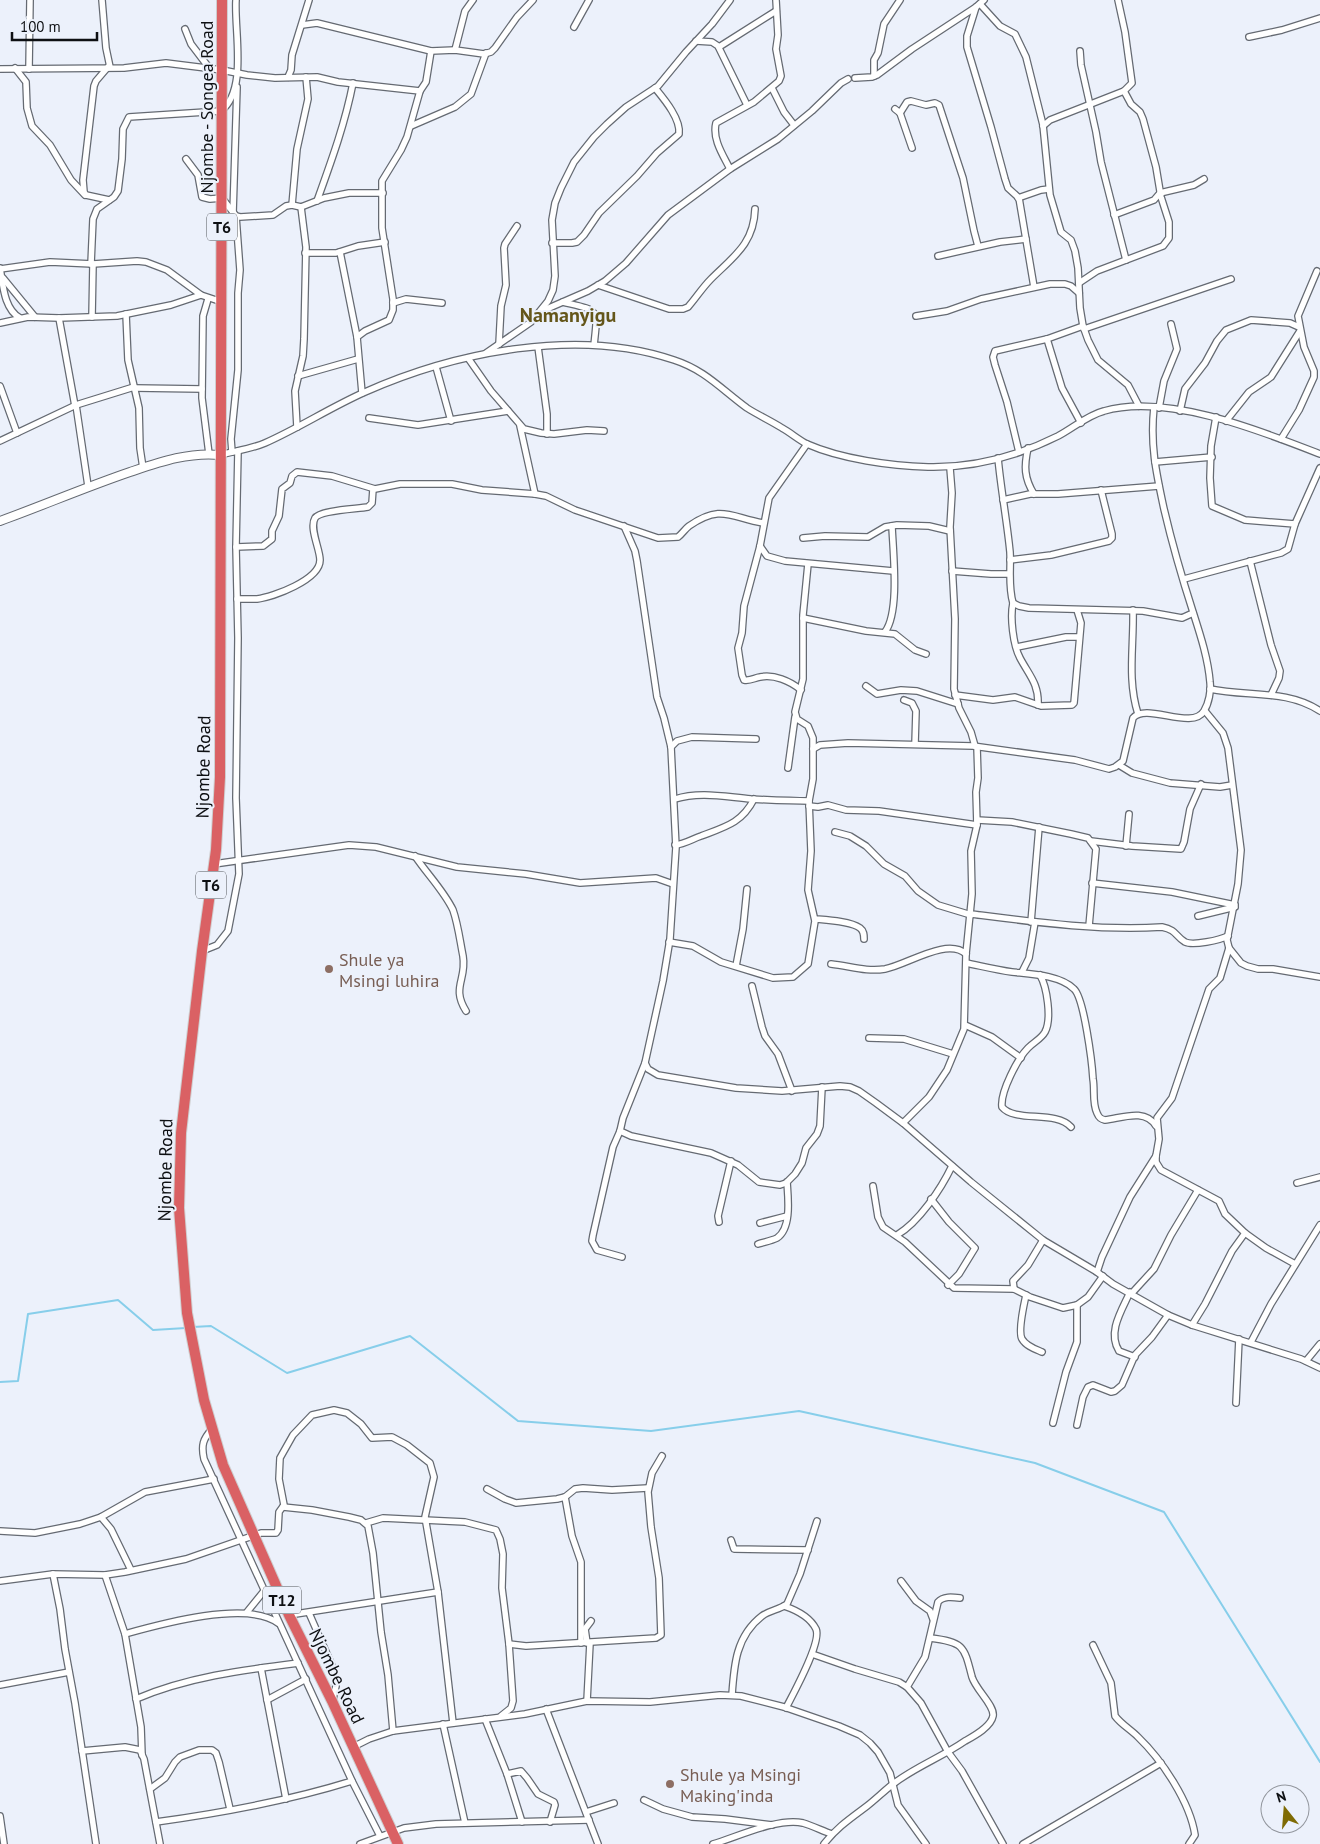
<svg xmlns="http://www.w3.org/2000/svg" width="1320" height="1844" font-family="'PT Sans',sans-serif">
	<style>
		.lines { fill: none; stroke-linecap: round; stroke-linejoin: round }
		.stream { stroke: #87ceea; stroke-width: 2 }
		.street-casing { stroke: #656a72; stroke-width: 8 }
		.secondary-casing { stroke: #656a72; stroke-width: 10 }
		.highway-casing { stroke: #cfcfd0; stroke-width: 12 }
		.street { stroke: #fff; stroke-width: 5.5 }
		.secondary { stroke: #fff; stroke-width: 8 }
		.highway { stroke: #da6164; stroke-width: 10 }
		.education-dot { fill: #8d6e63; stroke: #ecf1fb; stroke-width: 2 }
		.labels { text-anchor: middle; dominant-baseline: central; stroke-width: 4; stroke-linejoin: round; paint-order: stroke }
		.shield { fill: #ecf1fb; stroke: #515459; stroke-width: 1 }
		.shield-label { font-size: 16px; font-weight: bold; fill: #0e1013 }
		.street-label { font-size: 18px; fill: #0e1013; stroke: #ecf1fb }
		.education-label { font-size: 18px; fill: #785e54; stroke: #ecf1fb; text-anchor: start }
		.quarter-label { font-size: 20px; font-weight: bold; fill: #64561a; stroke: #ecf1fb }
	</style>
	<rect width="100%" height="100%" fill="#ecf1fb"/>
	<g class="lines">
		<g class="stream">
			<polyline points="193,1327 211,1326 287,1373 410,1336 518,1421 651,1431 799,1411 1035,1463 1164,1512 1320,1762"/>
			<polyline points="0,1382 18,1381 28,1314 118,1300 153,1330 186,1328"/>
		</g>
		<g class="street-casing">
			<g id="street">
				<polyline points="102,0 106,48 110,67"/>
				<polyline points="980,4 1000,26 1015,34 1026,57 1043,125 1050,195 1061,232 1071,240 1075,251 1078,268 1080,308 1083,326 1088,340 1098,360 1128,385 1139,406"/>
				<polyline points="976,7 967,36 967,47 991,127 1005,179 1008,188 1019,198 1034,287"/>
				<polyline points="302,25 317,23 431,51 455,50 484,54 491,52 495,48 517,17 533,0"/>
				<polyline points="574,27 589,0"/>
				<polyline points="185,29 191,44 210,69"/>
				<polyline points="1249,37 1282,30 1320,18"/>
				<polyline points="696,41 712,42 718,46 747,105"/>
				<polyline points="719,47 776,11"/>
				<polyline points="455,50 465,11 473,0"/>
				<polyline points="1080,51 1081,65 1096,132 1101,162 1126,260"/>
				<polyline points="108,67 96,81 94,86 83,180 84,192 86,195 109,200"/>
				<polyline points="15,68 26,82 27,108 32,126 50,145 71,180 85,195"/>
				<polyline points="0,69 124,68 166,63 222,70 247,75 275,78 317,77 338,82 420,91"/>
				<polyline points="29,69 30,0"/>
				<polyline points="874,76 874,60 878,53 884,24 900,0"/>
				<polyline points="288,77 291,70 292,55 309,0"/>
				<polyline points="855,78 872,77 877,75 912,49 976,7 984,0"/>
				<polyline points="772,88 784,112 794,125"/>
				<polyline points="895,109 900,113 907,102 911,101 926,105 935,103 939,105 963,178 974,231 978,246"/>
				<polyline points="900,113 912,148"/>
				<polyline points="411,126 455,107 471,94 486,53"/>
				<polyline points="1043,126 1050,120 1124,91 1132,83 1125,32 1118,0"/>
				<polyline points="186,159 198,175 202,197 210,199 222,198 236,216 240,217 273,215 286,206 292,205 301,207 324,198 349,193 383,193"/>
				<path d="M 730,169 C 723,155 712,139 716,123 L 754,102 L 779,81 L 781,76 L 776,49 L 778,35 L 776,0"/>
				<polyline points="1018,198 1041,190 1049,189"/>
				<path d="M 317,201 C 331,162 345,124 353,83"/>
				<polyline points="292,205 297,149 308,99 306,77"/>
				<polyline points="233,213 237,87"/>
				<polyline points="1114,215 1154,200 1160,193 1194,185 1204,179"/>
				<path d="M 552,243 L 572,243 L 577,242 L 584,235 L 599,213 L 637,176 L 657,153 L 679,134 C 681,119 664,99 655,88"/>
				<polyline points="340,252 357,337"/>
				<polyline points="305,253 336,253 358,246 385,242"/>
				<polyline points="938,256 1000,242 1026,239"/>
				<path d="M 91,264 L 93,219 L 97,209 L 114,197 L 118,191 L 122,159 L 123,129 L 129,117 L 221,111 C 248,90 234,31 236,0"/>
				<path d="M 0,268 C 3,285 4,309 20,318"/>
				<polyline points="0,269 50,262 93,264 137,261 146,262 167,270 201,295 222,302"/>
				<polyline points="3,278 35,317"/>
				<polyline points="1079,283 1097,271 1163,246 1169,238 1169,222 1161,197 1156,167 1143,119 1140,112 1131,104 1124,91"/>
				<path d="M 598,285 L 669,309 L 683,309 L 688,307 C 696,298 702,288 711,279 C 733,257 754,244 755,209"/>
				<polyline points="208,299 203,316 202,398 209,454"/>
				<path d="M 563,302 C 600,311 598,308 594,345"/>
				<polyline points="393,303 406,299 442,303"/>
				<polyline points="542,311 588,291 605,281 626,263 668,215 730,169 778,139 812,111 841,83 848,79"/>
				<polyline points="126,314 128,360 139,408 140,448 143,468"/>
				<polyline points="916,316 947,311 981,299 1050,284 1065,284 1071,286 1079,293"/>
				<polyline points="92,317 93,264"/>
				<polyline points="59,318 75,406"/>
				<polyline points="0,323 28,317 59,318 117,316 171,305 201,295"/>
				<polyline points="1084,329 1231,279"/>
				<polyline points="1047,339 1062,388 1081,423"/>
				<polyline points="499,344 501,306 506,285 504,248 505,244 517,226"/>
				<polyline points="538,347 547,414 547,434"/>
				<polyline points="486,353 531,322 548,301 553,290 555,276 552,220 555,203 561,188 574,162 594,137 607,124 626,107 658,86 686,52 712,24 730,0"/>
				<polyline points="468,358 491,391 524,429 541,433 554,434 587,430 604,431"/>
				<polyline points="436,367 451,421"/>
				<polyline points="298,376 358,359"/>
				<polyline points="0,386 17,433"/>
				<polyline points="135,388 202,389"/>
				<polyline points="362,393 357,337 365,331 389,320 393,310 393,299 382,228 382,181 401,150 407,137 420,91 426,82 431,51"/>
				<polyline points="76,405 88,486"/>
				<polyline points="1159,408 1164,381 1177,349 1171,324"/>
				<polyline points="1180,411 1185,389 1205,363 1217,341 1226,330 1251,320 1290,323 1299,327"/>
				<polyline points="1216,417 1211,446 1210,478 1212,506 1245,520 1295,524"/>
				<polyline points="369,418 418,425 508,411"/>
				<polyline points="1226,421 1249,392 1271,377 1300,331"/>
				<polyline points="520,426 535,494"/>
				<polyline points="297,427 295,391 303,356 304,339 306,247 301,207"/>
				<polyline points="1281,439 1299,410 1314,377 1314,371 1304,347 1298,316 1317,271"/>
				<polyline points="0,441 76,405 134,387"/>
				<path d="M 1028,448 C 1024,466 1024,478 1034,494"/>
				<polyline points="232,452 231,439 238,370 238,293 240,270 236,216"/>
				<polyline points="1019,452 1007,402 995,365 993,357 995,351 1047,339 1083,326"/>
				<path d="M 220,455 C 235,451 251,449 265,443 C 299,428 331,407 365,392 C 455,352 578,327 674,360 C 705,370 721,389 747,408 C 758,415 771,421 782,428 C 791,433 799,440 807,444 C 841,459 891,466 928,467 C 973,468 1018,456 1058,436 C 1073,428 1088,415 1104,411 C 1167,393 1261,431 1320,454"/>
				<path d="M 998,458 C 1001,490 1007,521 1010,552 C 1011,569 1008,586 1013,603 L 1019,606 L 1029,608 L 1143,611 L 1182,618 L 1193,613"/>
				<polyline points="1155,462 1212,457"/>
				<polyline points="950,468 952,493 950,527 955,619 954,689 959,708 971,732 975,746"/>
				<polyline points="1003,500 1030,494 1058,494 1159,486"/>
				<polyline points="624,526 635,551 637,561 657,697 664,718 671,747 676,847 670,939 663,981 645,1063 648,1069 658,1075 736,1088 782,1091 840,1086 850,1087 859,1091 876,1103 903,1123 971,1182 1043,1240 1097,1272 1113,1284 1168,1315 1192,1325 1301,1359 1320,1368"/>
				<polyline points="803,538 825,536 868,537 885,527 897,525 929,526 950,531"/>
				<polyline points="760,546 767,556 785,561 893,571"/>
				<path d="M 236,547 L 263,546 L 272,539 L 272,531 L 279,516 L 282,489 L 290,483 L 292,476 L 297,472 L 332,476 L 375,489 L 400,484 L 452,484 L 482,490 L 535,494 L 546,496 L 575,510 L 652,536 L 658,538 L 678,537 C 682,534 685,529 689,526 C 721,504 730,517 763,523"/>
				<polyline points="1010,560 1051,555 1109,541 1112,538 1112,534 1101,490"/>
				<polyline points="1250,561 1271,645 1280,671 1279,678 1271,695"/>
				<polyline points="952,571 991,574 1009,574"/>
				<polyline points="1184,579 1281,553 1288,549 1295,524 1320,468"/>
				<path d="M 237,599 C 244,599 250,599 257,599 C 273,597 320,580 320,560 C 320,549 309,528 315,518 C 320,510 357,509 368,507 L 372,503 L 373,489"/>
				<path d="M 1013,603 C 1010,617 1013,645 1020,658 C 1029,675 1039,684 1038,705"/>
				<path d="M 1133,610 C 1134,646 1127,679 1138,714"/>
				<polyline points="803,618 866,631 895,634 915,650 926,654"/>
				<path d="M 885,632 C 900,612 893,552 892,526"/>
				<polyline points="1017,647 1066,637 1079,637"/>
				<polyline points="866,686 877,694 901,690 917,691 958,704"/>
				<path d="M 1210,689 C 1247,697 1287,689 1320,711"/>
				<path d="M 801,690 C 790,681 774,674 760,677 C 754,678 751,681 744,680 L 742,675 L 738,648 L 742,633 L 744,606 L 760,546 L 769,498 L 807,444"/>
				<polyline points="955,695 993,700 1015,697 1041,706 1072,705 1074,703 1081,623 1077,610"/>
				<polyline points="904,700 912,703 916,711 915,744"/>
				<polyline points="671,747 677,741 692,737 756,739"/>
				<path d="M 813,749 L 820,745 L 848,743 L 973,746 L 1075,760 L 1109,769 L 1115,767 L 1123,761 L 1133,718 C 1146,702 1192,731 1204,711 C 1209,703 1211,691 1210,682 C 1208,658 1200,634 1193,612 C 1182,578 1172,543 1164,509 C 1156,472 1150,445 1154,407"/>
				<polyline points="1119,765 1132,773 1170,783 1220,787 1232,785"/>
				<polyline points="788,768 795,717"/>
				<path d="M 675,799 C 700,791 726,797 751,799 C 771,800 790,801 809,801"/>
				<polyline points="809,806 818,807 828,805 846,810 879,811 977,825"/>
				<polyline points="977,820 1012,822 1071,834 1088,838 1096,849 1089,926"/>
				<polyline points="835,832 850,836 866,846 884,864 905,876 918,891 938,905 971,915"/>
				<polyline points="1091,841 1132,846 1181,849 1184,842 1190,809 1201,784"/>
				<path d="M 675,845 C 685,844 692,839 701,836 C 725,827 742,823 754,799"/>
				<polyline points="1126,846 1129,814"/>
				<path d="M 415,856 C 427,874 444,891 453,910 C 458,924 460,941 463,956 C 467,980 451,987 466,1011"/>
				<polyline points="214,864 349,845 376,847 457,867 526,874 580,883 656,878 673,884"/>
				<polyline points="1092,883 1172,892 1235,905"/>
				<path d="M 971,914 C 1034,922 1099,931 1162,927 C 1177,930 1175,936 1185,942 C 1193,946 1220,940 1228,936"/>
				<polyline points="1198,916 1235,907"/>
				<path d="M 815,919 C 827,920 850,921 860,928 C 864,931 864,935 864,939"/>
				<polyline points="1031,922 1039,827"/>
				<polyline points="669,942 693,946 721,962 773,978 793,977 808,964 815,921 808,890 811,851 809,801 813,779 813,738 808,726 797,719 795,712 803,679 803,615 808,564"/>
				<polyline points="1229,948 1241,963 1247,966 1258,969 1273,969 1320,977"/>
				<polyline points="202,951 217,945 228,931 239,874 236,798 238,638 236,547 238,451"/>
				<path d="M 966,963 C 981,966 997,970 1012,972 C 1030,974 1060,975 1074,989 C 1084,998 1092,1062 1093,1079 C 1095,1090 1092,1103 1097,1113 C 1099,1118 1101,1119 1105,1120 C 1122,1118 1145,1108 1156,1126"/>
				<path d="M 831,964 C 850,966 866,972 885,969 C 907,965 947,937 966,954"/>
				<polyline points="736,966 743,929 747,889"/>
				<polyline points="1022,972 1029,958 1035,922"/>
				<path d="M 1040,975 C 1047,987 1052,1019 1045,1032 C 1041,1039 1034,1042 1028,1048 C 1018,1058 1000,1092 1002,1107 C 1015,1123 1056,1110 1071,1127"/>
				<polyline points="752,986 762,1027 765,1036 778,1054 792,1091"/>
				<polyline points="965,1025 992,1037 1021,1058"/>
				<polyline points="869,1038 904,1039 953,1054"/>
				<polyline points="903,1123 929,1097 947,1070 964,1029 966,954 972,894 971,851 977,825 976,792 978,778 977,747"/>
				<polyline points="620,1131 631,1136 711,1153 738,1165 759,1182 780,1185 786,1183 795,1174 802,1163 806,1148 817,1134 820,1126 822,1087"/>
				<polyline points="1156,1156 1156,1162 1161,1170 1219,1201 1225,1214 1245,1233 1266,1248 1295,1264"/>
				<polyline points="1297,1183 1320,1177"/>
				<polyline points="873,1186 878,1217 883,1227 905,1242 954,1288 1014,1289 1030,1297 1063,1308 1077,1305 1088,1297 1103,1276"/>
				<polyline points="931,1199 949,1222 975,1248 959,1274 948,1285"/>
				<polyline points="719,1222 718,1216 731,1161"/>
				<polyline points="760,1223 787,1216"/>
				<path d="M 897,1235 C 919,1222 941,1189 952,1166"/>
				<path d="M 758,1244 C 764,1242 771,1241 777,1238 C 792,1228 788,1197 787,1182"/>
				<polyline points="622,1257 597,1250 592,1241 593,1235 613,1147 620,1131 623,1118 645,1063"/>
				<polyline points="1097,1272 1102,1257 1130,1197 1156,1156 1159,1139 1157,1118 1172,1098 1207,995 1209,989 1220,978 1229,948 1227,940 1238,884 1241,850 1228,748 1223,733 1205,711"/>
				<polyline points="1014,1289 1013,1281 1028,1265 1043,1240"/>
				<path d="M 1130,1292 C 1122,1310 1107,1332 1119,1351 L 1135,1357"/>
				<polyline points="1132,1293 1154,1269 1171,1235 1198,1190"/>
				<path d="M 1026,1295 C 1024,1304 1018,1332 1022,1339 C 1026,1346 1035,1349 1042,1352"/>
				<polyline points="1192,1325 1205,1304 1232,1251 1245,1233"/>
				<polyline points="1251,1342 1271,1304 1320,1225"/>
				<polyline points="1306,1361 1320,1344"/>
				<polyline points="1236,1403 1239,1339"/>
				<polyline points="1053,1423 1066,1372 1077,1342 1077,1305"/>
				<polyline points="1077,1425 1083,1397 1088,1387 1093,1385 1111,1392 1115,1391 1122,1385 1135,1355 1152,1337 1168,1315"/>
				<path d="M 212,1429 C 203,1439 201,1445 204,1459 L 352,1781 L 380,1836"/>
				<polyline points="487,1489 505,1499 516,1503 557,1499 565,1497 575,1489 583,1488 612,1490 648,1488"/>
				<polyline points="565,1497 572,1536 581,1562 581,1643"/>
				<polyline points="283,1507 312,1510 349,1517 361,1520 368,1526 373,1553 381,1632 388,1675 393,1731"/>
				<polyline points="101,1517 111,1529 131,1570"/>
				<polyline points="366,1523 383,1518 465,1522 496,1530 500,1539 503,1554 502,1588 509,1644 513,1701 511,1708 501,1716"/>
				<polyline points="0,1531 35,1533 80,1524 101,1517 145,1492 214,1479"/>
				<polyline points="731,1540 734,1549 808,1550"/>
				<polyline points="53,1574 60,1609 65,1649 75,1703 96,1844"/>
				<polyline points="105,1575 125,1634 141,1727 142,1755"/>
				<polyline points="0,1581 53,1574 105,1575 125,1572 186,1559 261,1533 276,1533 278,1530 279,1512 284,1505 279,1479 280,1458 293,1435 312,1415 334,1410 347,1413 361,1424 372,1438 392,1437 407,1445 430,1463 434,1477 425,1517 438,1592 453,1723"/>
				<polyline points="901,1581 916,1601 930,1611 933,1619"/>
				<path d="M 784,1606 C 796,1610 810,1617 816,1629 C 822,1642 793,1694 786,1708"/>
				<polyline points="247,1612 264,1591"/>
				<polyline points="309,1613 334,1670 336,1686 333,1699"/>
				<polyline points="289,1615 438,1592"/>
				<path d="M 125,1634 C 161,1624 247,1600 278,1623"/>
				<polyline points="587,1643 585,1629 591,1621"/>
				<polyline points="509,1644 526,1646 656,1638 661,1635 659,1578 651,1527 648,1492 652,1473 662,1456"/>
				<path d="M 1093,1645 L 1111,1683 L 1115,1716 C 1121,1724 1131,1730 1138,1737 C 1162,1760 1190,1802 1195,1835 L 1189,1844"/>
				<polyline points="812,1654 855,1669 899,1682 907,1687 921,1703 948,1752 962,1771 1003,1844"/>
				<polyline points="261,1668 286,1799"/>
				<polyline points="0,1685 69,1672"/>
				<path d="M 907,1687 L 925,1657 L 938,1602 C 943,1596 952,1597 960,1598"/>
				<path d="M 732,1695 C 734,1665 736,1636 762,1616 C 770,1610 779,1610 787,1604 L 800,1574 L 817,1521"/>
				<path d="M 136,1699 C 187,1677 243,1670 298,1663"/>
				<polyline points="267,1700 306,1679"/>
				<polyline points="587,1701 590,1643"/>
				<polyline points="546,1709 598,1844"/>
				<polyline points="485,1719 507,1774 522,1822"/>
				<polyline points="443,1724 465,1823"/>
				<polyline points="353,1747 369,1739 393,1731 525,1714 587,1701 650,1702 720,1695 741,1696 784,1707 839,1726 860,1735 870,1743 878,1752 890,1773 898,1805 926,1844"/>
				<polyline points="82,1751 125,1747 140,1750 144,1759 160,1844"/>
				<polyline points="507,1774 521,1771 527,1778 538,1794 554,1802 555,1805 550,1822"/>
				<polyline points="150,1789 165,1778 175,1762 180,1757 199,1750 212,1750 216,1753 219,1762 230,1809"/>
				<polyline points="644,1800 663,1809 692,1817 725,1819 772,1825"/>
				<polyline points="586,1812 614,1803"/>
				<polyline points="0,1816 4,1844"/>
				<path d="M 156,1822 C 222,1813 288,1801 352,1781"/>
				<polyline points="360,1844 404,1828 436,1824 589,1820"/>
				<path d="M 713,1844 C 737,1837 779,1817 803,1823 C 813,1826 823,1831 832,1834"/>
				<path d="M 824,1844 C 836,1828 851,1818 867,1806 C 876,1799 884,1791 893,1784 C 915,1767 942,1757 965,1741 C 974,1736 991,1727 993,1716 C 995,1706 976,1690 972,1677 C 964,1646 964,1642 930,1638"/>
				<polyline points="1023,1844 1161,1763"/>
			</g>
		</g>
		<g class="secondary-casing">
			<path id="secondary" d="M 0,521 C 44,505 86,487 130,472 C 160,462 188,452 220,455"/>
		</g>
		<g class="highway-casing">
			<polyline id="highway" points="222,0 220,777 216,850 202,951 181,1133 179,1208 187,1313 204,1400 223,1465 289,1615 332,1701 398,1844"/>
		</g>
		<use href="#street" class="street"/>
		<use href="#secondary" class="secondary"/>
		<use href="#highway" class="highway"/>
	</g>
	<g class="education-dot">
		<circle cx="329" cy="969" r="5"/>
		<circle cx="670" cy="1784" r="5"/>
	</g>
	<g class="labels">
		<g class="shield">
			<rect x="207" y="213.5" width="30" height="27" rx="4"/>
			<rect x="196" y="871.5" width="30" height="27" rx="4"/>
			<rect x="263" y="1586.5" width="38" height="27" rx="4"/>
		</g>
		<g class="shield-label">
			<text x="222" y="227">T6</text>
			<text x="211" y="885">T6</text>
			<text x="282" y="1600">T12</text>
		</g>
		<g class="street-label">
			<text transform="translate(206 107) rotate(-90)">Njombe - Songea Road</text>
			<text transform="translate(203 767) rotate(-89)">Njombe Road</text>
			<text transform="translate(165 1170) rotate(-89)">Njombe Road</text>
			<text transform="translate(337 1676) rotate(64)">Njombe Road</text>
		</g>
		<g class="education-label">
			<text x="339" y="959">Shule ya<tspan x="339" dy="21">Msingi luhira</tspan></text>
			<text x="680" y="1774">Shule ya Msingi<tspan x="680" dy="21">Making'inda</tspan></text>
		</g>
		<g class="quarter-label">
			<text x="568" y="315">Namanyigu</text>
		</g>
	</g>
	<g transform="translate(1285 1809) rotate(343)"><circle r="24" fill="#ecf1fb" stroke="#93979e"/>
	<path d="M0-4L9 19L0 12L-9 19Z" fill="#7f6b04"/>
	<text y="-8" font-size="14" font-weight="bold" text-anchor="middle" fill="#0e1013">N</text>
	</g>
	<path d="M12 32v8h85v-8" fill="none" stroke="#0e1013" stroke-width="2.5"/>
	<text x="20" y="32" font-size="15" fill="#0e1013" stroke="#ecf1fb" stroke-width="4" paint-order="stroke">100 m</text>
</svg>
